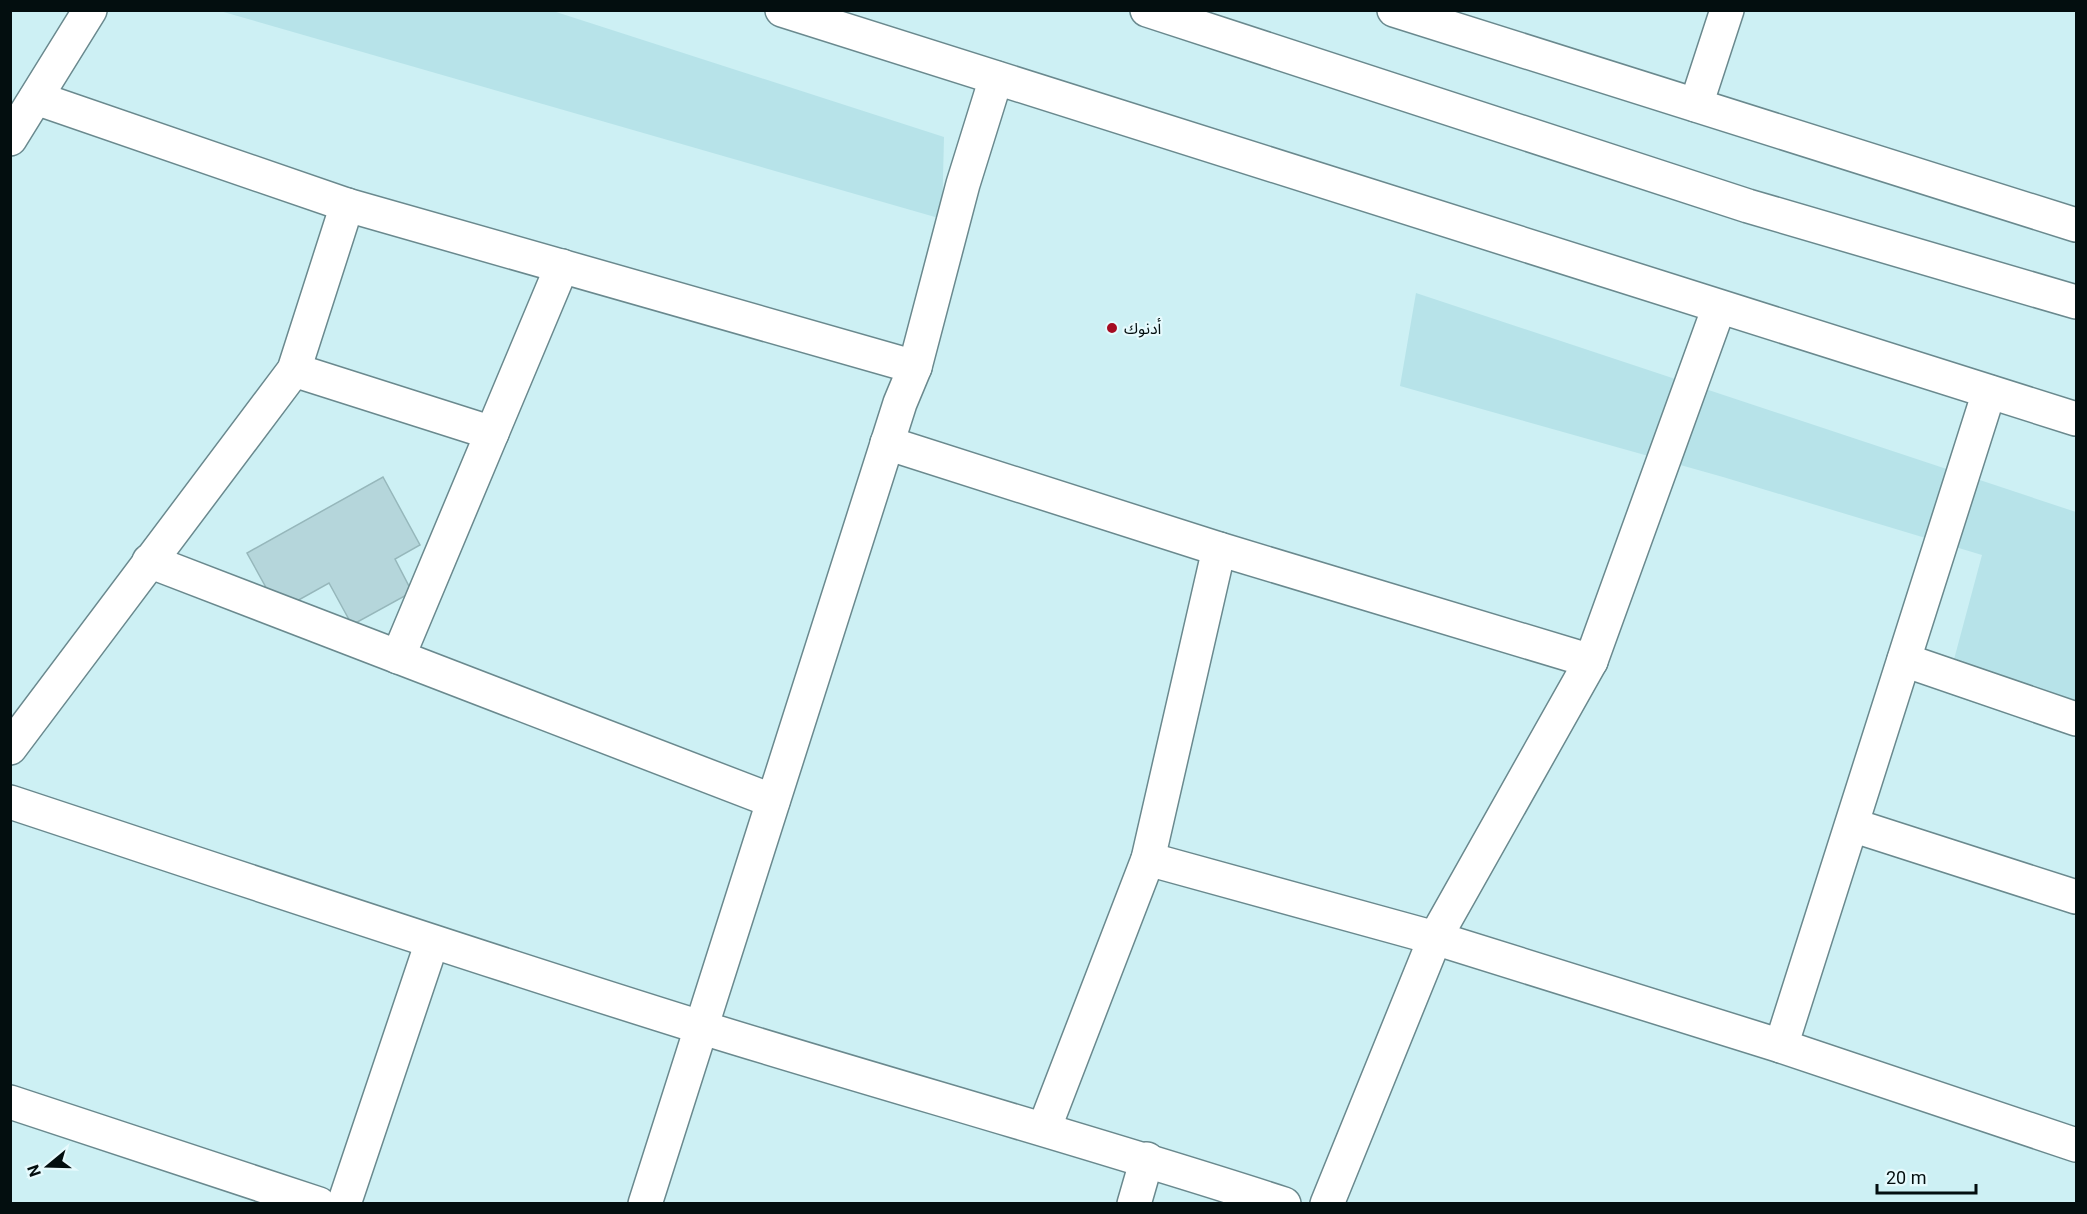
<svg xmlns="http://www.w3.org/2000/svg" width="2087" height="1214" font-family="Roboto,'Noto Sans Arabic',sans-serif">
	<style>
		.built { fill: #b7e3e9 }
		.building { fill: #b5d6db; stroke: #96b7bb; stroke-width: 1.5 }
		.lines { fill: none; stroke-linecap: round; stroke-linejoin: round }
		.street-casing { stroke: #6a898e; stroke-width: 36 }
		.secondary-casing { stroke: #6a898e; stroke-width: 36 }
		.primary-casing { stroke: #6a898e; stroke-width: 36 }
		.street { stroke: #fff; stroke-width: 33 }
		.secondary { stroke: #fff; stroke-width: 33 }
		.primary { stroke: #fff; stroke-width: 33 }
		.poi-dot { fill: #a50b21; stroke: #e6fafd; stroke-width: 2 }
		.labels { text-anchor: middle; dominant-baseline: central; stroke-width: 4.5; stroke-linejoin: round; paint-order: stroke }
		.poi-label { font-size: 16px; fill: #030e0f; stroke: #e6fafd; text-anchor: start }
	</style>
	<rect width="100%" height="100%" fill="#cdf0f4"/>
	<g class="built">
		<polygon points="220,11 553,11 944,137 942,219"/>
		<polygon points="1416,293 2076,512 2076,737 1945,693 1982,555 1723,477 1400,386"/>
	</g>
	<polygon class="building" points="383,477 420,545 395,559 412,592 352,625 329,583 279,611 247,553"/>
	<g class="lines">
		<g class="street-casing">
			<g id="street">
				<polyline points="36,98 347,205 915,367"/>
				<polyline points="1696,105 1727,10"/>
				<polyline points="10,139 90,10"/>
				<polyline points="294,370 492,433"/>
				<polyline points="887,443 1219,549 1591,661"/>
				<polyline points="149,561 773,801"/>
				<polyline points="398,657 562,266"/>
				<polyline points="1904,660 2076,719"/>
				<polyline points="10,748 294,370 347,205"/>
				<path d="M 10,802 C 240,878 469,955 700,1027 C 894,1087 1090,1141 1284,1204"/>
				<polyline points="1852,825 2076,897"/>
				<polyline points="1148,859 1435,938 1781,1046 2076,1145"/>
				<polyline points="1781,1046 1989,392"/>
				<polyline points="10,1102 319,1204"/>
				<polyline points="1044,1129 1148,859 1219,549"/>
				<polyline points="344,1204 432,942"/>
				<polyline points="645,1204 900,403 915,367 963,184 996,78"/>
				<polyline points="1134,1204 1147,1159"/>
				<polyline points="1327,1204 1435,938 1591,661 1719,307"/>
			</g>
		</g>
		<g class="secondary-casing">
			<polyline id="secondary" points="782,10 2076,419"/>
		</g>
		<g class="primary-casing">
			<g id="primary">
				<polyline points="1147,10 1748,206 2076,302"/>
				<polyline points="1394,10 2076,225"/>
			</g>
		</g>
		<use href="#street" class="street"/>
		<use href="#secondary" class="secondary"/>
		<use href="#primary" class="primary"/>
	</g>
	<circle class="poi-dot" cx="1112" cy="328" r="6"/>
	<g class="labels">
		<g class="poi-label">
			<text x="1124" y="328">أدنوك</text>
		</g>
	</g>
	<rect width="2087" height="1214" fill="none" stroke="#030e0f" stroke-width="24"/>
	<g transform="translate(48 1166) rotate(251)" stroke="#e6fafd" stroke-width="4.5" paint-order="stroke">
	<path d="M0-4.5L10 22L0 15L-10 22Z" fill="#030e0f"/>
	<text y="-9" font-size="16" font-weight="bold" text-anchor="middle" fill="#030e0f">N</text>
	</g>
	<path d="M1877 1184v9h99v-9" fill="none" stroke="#030e0f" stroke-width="3"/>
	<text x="1886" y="1184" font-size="18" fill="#030e0f" stroke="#e6fafd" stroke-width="4.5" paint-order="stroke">20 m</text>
</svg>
